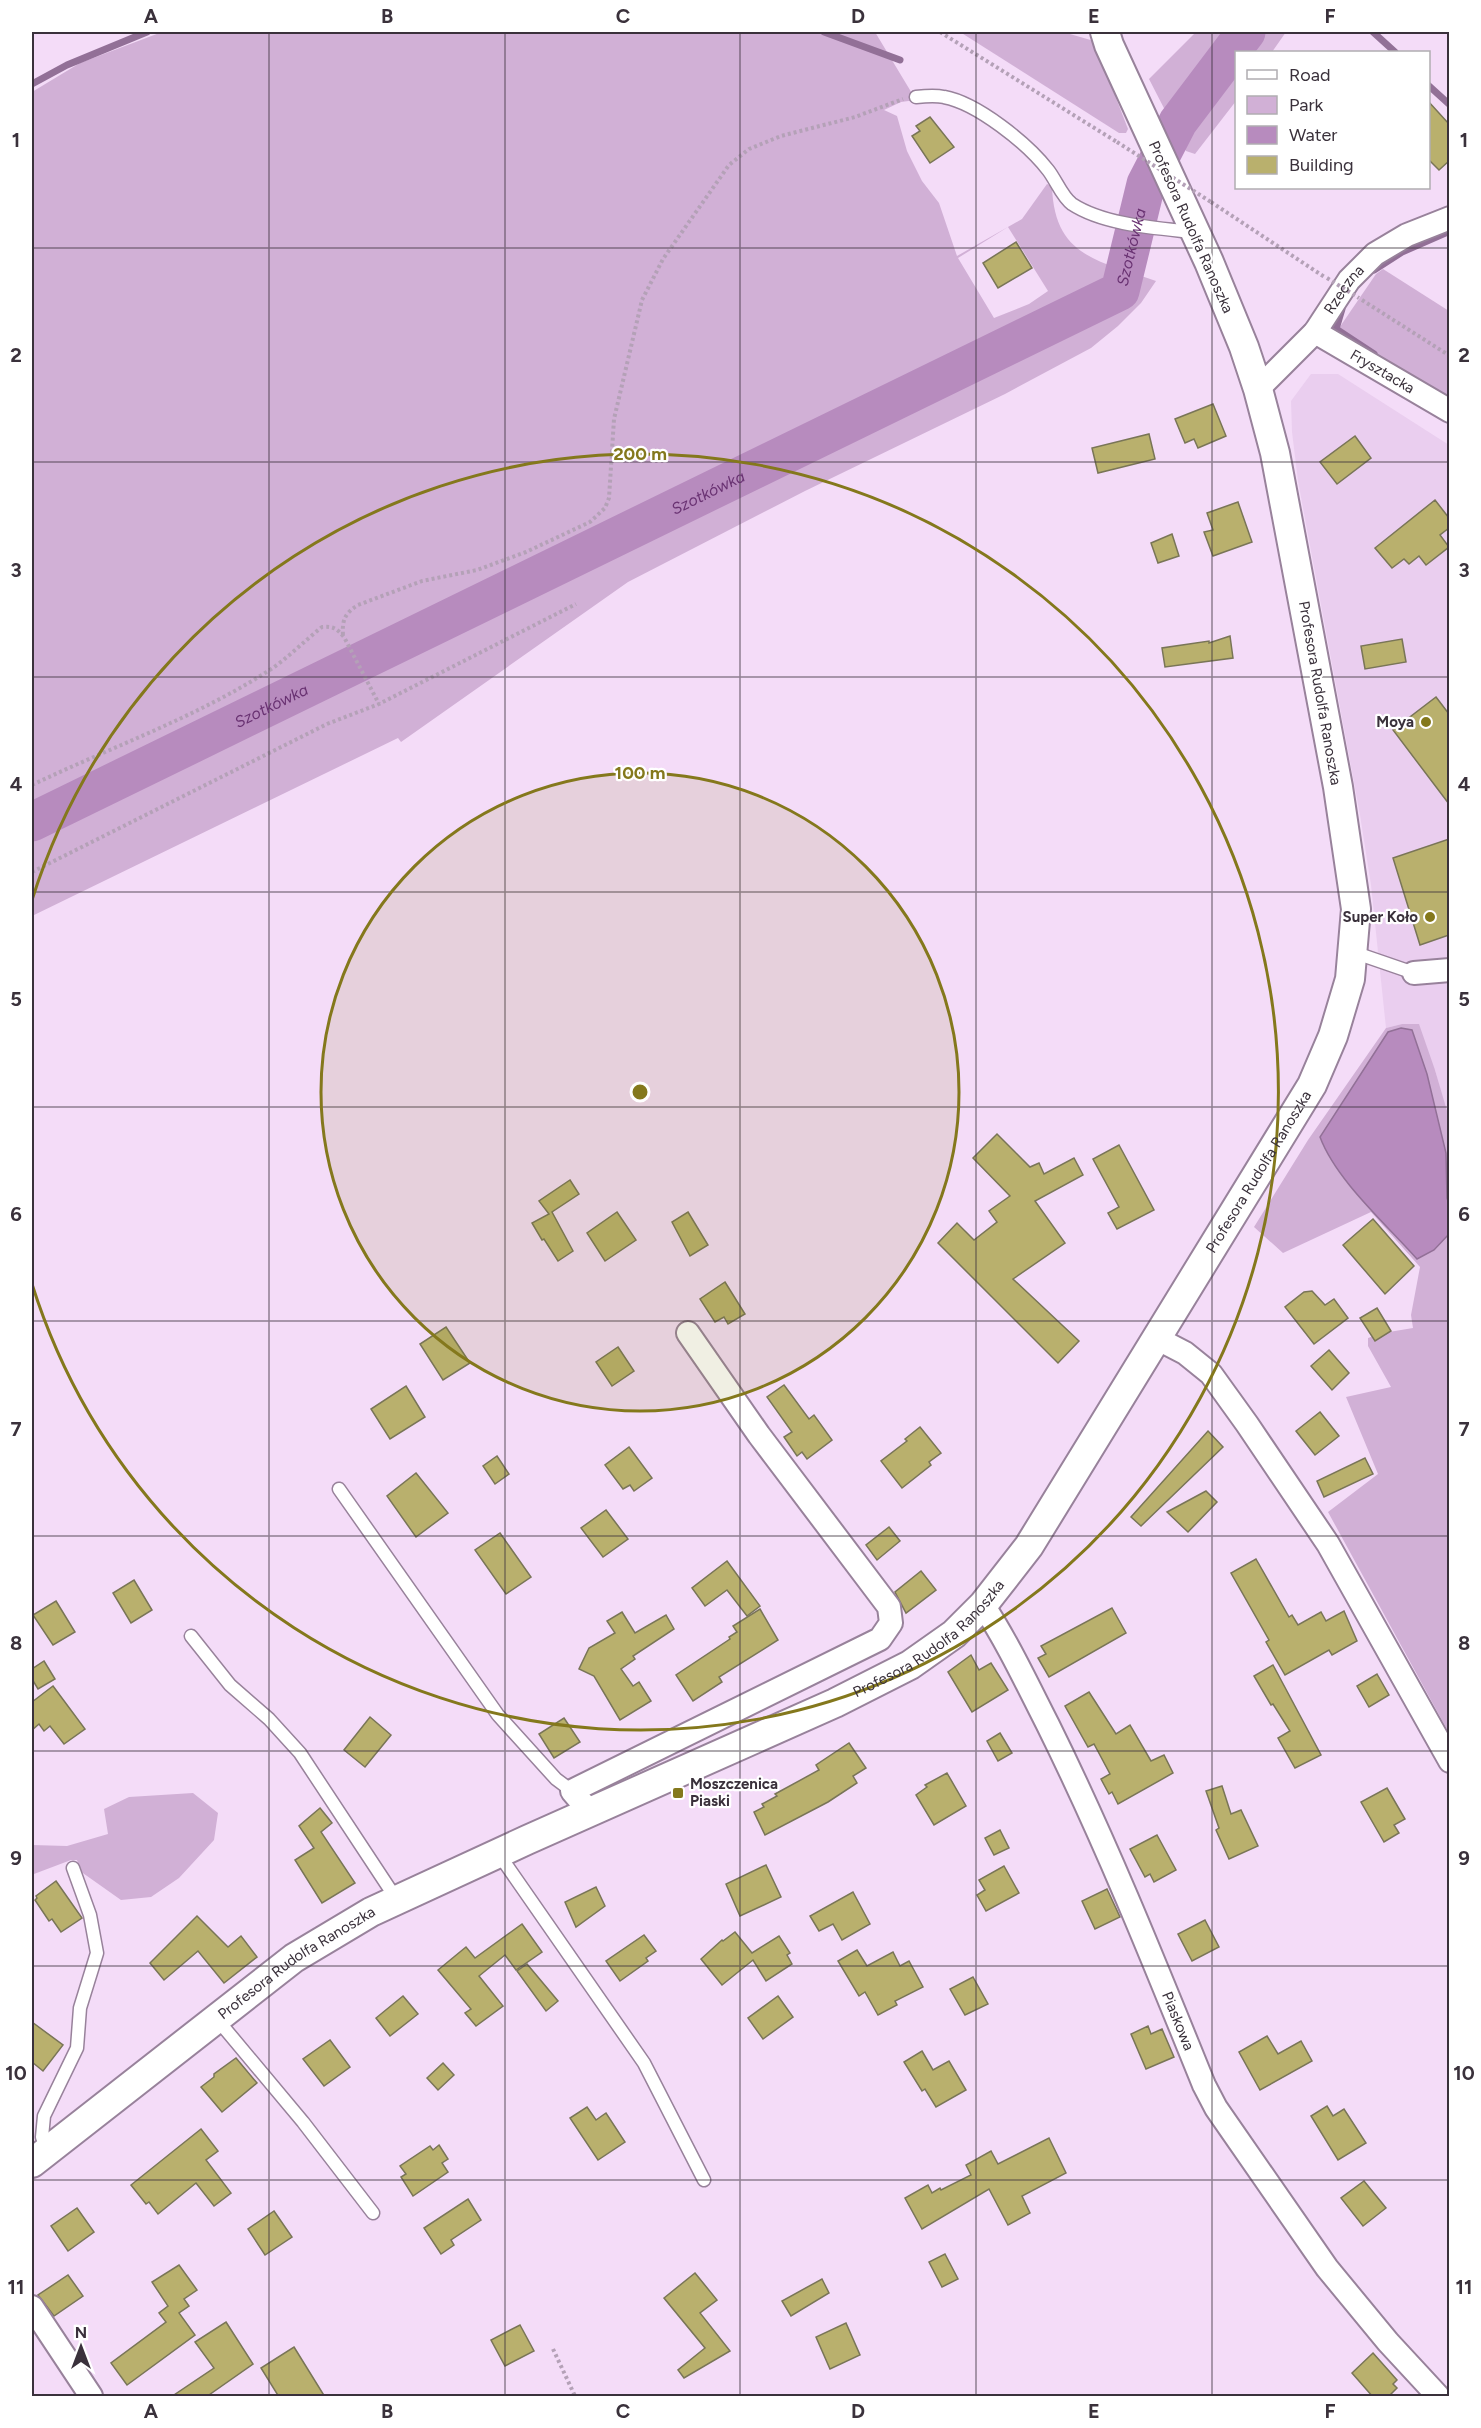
<svg xmlns="http://www.w3.org/2000/svg" width="1481" height="2428" font-family="Figtree,sans-serif">
	<style>
		.built { fill: #eaceef }
		.green { fill: #d1b0d6; fill-rule: evenodd }
		.water { fill: #b78bbe; stroke: #927097; stroke-width: 1.5 }
		.lines { fill: none; stroke-linecap: round; stroke-linejoin: round }
		.stream { stroke: #927097; stroke-width: 7 }
		.river { stroke: #b78bbe; stroke-width: 39 }
		.building { fill: #b9b06d; stroke: #797557; stroke-width: 1.5 }
		.service-casing { stroke: #98829b; stroke-width: 15 }
		.minor-casing { stroke: #98829b; stroke-width: 26 }
		.tertiary-casing { stroke: #98829b; stroke-width: 32 }
		.path { stroke: #b4a1b7; stroke-width: 4; stroke-dasharray: 3 3; stroke-linecap: butt }
		.service { stroke: #fff; stroke-width: 12 }
		.minor { stroke: #fff; stroke-width: 22 }
		.tertiary { stroke: #fff; stroke-width: 28 }
		.path-bridge { stroke: #b4a1b7; stroke-width: 4; stroke-dasharray: 3 3; stroke-linecap: butt }
		.grid { fill: none; stroke: #3a313b; stroke-width: 1.5; stroke-opacity: 0.55 }
		.ring { fill: none; stroke: #84781c; stroke-width: 3 }
		.poi-dot { fill: #84781c; stroke: #fff; stroke-width: 2 }
		.labels { text-anchor: middle; dominant-baseline: central; stroke-width: 4.5; stroke-linejoin: round; paint-order: stroke }
		.street-label { font-size: 15px; fill: #3a313b; stroke: #fff }
		.poi-label { font-size: 15px; font-weight: bold; fill: #3a313b; stroke: #fff; text-anchor: end }
		.water-label { font-size: 16px; font-style: italic; fill: #693272; stroke: #fff }
		.centre { fill: #84781c; stroke: #fff; stroke-width: 3 }
		.ring-label { font-size: 18px; text-anchor: middle; font-weight: bold; fill: #84781c; stroke: #fff; stroke-width: 4.5; stroke-linejoin: round; paint-order: stroke }
		.neatline { fill: none; stroke: #3a313b; stroke-width: 2 }
		.grid-label { font-size: 20px; text-anchor: middle; font-weight: bold; fill: #3a313b }
	</style>
	<rect width="100%" height="100%" fill="#f4dcf8"/>
	<polygon class="built" points="1311,374 1338,374 1449,445 1449,1121 1435,1070 1402,1024 1386,1028 1371,885 1360,815 1298,481 1292,432 1291,401"/>
	<g class="green">
		<path d="M 162,32 L 875,32 L 916,100 L 901,102 L 884,110 L 897,116 L 907,151 L 922,181 L 939,203 L 957,256 L 1022,219 L 1047,184 L 1052,186 C 1054,257 1099,261 1156,281 L 1141,303 L 1118,326 L 1091,348 L 1005,394 L 805,491 L 628,582 L 401,742 L 398,738 L 32,916 L 32,92 L 80,63 ZM 1008,227 L 1048,291 L 1029,304 L 994,318 L 958,258 Z"/>
		<polygon points="960,32 1063,32 1094,41 1128,129 1126,133 1119,133"/>
		<polygon points="1196,32 1286,32 1272,52 1236,52 1236,101 1195,154 1186,151 1149,79"/>
		<polygon points="1383,269 1449,311 1449,403 1335,334 1376,274"/>
		<polygon points="1402,1024 1419,1024 1435,1070 1450,1121 1449,1733 1328,1512 1378,1474 1346,1397 1391,1387 1368,1346 1368,1338 1383,1333 1413,1328 1411,1315 1420,1267 1371,1212 1283,1253 1254,1227 1308,1140 1386,1028"/>
		<polygon points="193,1793 218,1813 214,1840 179,1878 151,1897 121,1900 80,1871 77,1860 71,1860 34,1874 33,1957 32,1845 67,1846 108,1834 104,1809 129,1797"/>
	</g>
	<path class="water" d="M 1401,1028 L 1412,1030 L 1427,1074 L 1446,1153 L 1447,1198 L 1449,1204 L 1449,1234 L 1434,1250 L 1417,1259 C 1386,1224 1336,1180 1320,1137 L 1388,1032 Z"/>
	<g class="lines">
		<g class="stream">
			<polyline points="824,32 900,60"/>
			<polyline points="1373,32 1395,52"/>
			<polyline points="32,84 67,65 147,32"/>
			<polyline points="1428,85 1450,105"/>
			<polyline points="1374,270 1402,252 1450,231"/>
			<polyline points="1342,309 1336,329 1374,354"/>
		</g>
		<path class="river" id="s1" d="M 32,822 L 1120,291 L 1146,184 L 1178,122 L 1246,32"/>
	</g>
	<g class="building">
		<polygon points="1428,101 1449,124 1449,161 1439,170 1428,159"/>
		<polygon points="930,117 954,147 930,163 912,136 920,131 916,126"/>
		<polygon points="1016,242 1032,268 998,288 983,263"/>
		<polygon points="1213,404 1226,436 1198,448 1194,439 1185,443 1175,419"/>
		<polygon points="1149,434 1155,459 1098,473 1092,448"/>
		<polygon points="1355,436 1371,458 1337,484 1320,462"/>
		<polygon points="1435,500 1449,518 1449,528 1440,535 1449,547 1426,565 1419,556 1409,564 1404,559 1392,568 1375,548"/>
		<polygon points="1238,502 1252,542 1213,556 1204,532 1213,530 1207,513"/>
		<polygon points="1172,534 1179,556 1158,563 1151,543"/>
		<polygon points="1230,636 1233,658 1165,667 1162,648 1209,641 1209,643"/>
		<polygon points="1402,639 1406,662 1365,669 1361,646"/>
		<polygon points="1436,697 1449,714 1449,804 1393,730"/>
		<polygon points="1449,839 1449,935 1420,945 1393,858"/>
		<polygon points="997,1134 1030,1167 1039,1163 1044,1174 1074,1158 1083,1175 1035,1201 1065,1243 1013,1279 1079,1341 1058,1363 938,1243 957,1223 974,1240 997,1222 989,1211 1010,1196 973,1158"/>
		<polygon points="1119,1145 1154,1210 1117,1229 1108,1213 1119,1207 1093,1159"/>
		<polygon points="570,1180 579,1194 552,1212 573,1251 558,1261 544,1239 542,1240 532,1223 549,1214 539,1201"/>
		<polygon points="617,1212 636,1240 605,1261 587,1233"/>
		<polygon points="688,1212 708,1245 690,1256 672,1222"/>
		<polygon points="1373,1219 1414,1266 1385,1294 1343,1245"/>
		<polygon points="725,1282 745,1314 728,1324 724,1317 715,1322 700,1299"/>
		<polygon points="1312,1291 1325,1305 1334,1299 1348,1318 1314,1344 1285,1307 1304,1292"/>
		<polygon points="1377,1308 1391,1331 1375,1341 1360,1318"/>
		<polygon points="446,1327 470,1363 443,1380 420,1344"/>
		<polygon points="618,1347 634,1371 612,1386 596,1362"/>
		<polygon points="1329,1350 1349,1373 1332,1390 1311,1366"/>
		<polygon points="784,1385 809,1419 814,1415 832,1440 807,1459 802,1452 797,1456 784,1437 792,1432 767,1397"/>
		<polygon points="406,1386 425,1417 390,1439 371,1409"/>
		<polygon points="1320,1412 1339,1436 1315,1455 1296,1431"/>
		<polygon points="920,1427 941,1453 929,1462 931,1465 902,1488 881,1461 907,1441 905,1439"/>
		<polygon points="1208,1431 1223,1447 1141,1526 1131,1517"/>
		<polygon points="629,1447 652,1478 634,1491 630,1485 623,1489 605,1465"/>
		<polygon points="497,1456 509,1474 495,1484 483,1466"/>
		<polygon points="1365,1458 1373,1474 1324,1497 1317,1481"/>
		<polygon points="416,1473 448,1513 416,1537 387,1496"/>
		<polygon points="1206,1491 1217,1502 1188,1532 1167,1512"/>
		<polygon points="606,1510 628,1539 603,1557 581,1528"/>
		<polygon points="889,1527 900,1541 877,1560 866,1545"/>
		<polygon points="500,1533 531,1577 506,1594 475,1550"/>
		<polygon points="1256,1559 1289,1617 1292,1615 1298,1625 1321,1612 1326,1621 1344,1611 1357,1641 1332,1655 1329,1650 1285,1675 1266,1642 1269,1640 1231,1573"/>
		<polygon points="727,1561 760,1606 747,1616 727,1590 705,1606 692,1588"/>
		<polygon points="921,1571 936,1590 906,1613 895,1592"/>
		<polygon points="134,1580 152,1610 131,1623 113,1593"/>
		<polygon points="56,1601 75,1632 53,1645 33,1615"/>
		<polygon points="1112,1608 1126,1633 1049,1677 1038,1658 1046,1654 1041,1646"/>
		<polygon points="760,1609 778,1640 719,1677 722,1682 693,1701 676,1675 730,1639 729,1637 737,1632 733,1626"/>
		<polygon points="622,1612 635,1633 666,1615 674,1629 633,1656 635,1659 621,1669 633,1686 639,1682 651,1701 620,1720 594,1676 579,1669 589,1648 615,1633 607,1621"/>
		<polygon points="971,1655 979,1670 991,1663 1008,1690 972,1712 948,1672"/>
		<polygon points="44,1661 55,1679 38,1689 32,1679 32,1669"/>
		<polygon points="1273,1665 1321,1755 1295,1768 1278,1738 1290,1731 1273,1704 1271,1705 1254,1676"/>
		<polygon points="1377,1674 1389,1695 1369,1707 1357,1686"/>
		<polygon points="53,1686 85,1729 64,1744 50,1726 44,1731 39,1724 32,1730 32,1702"/>
		<polygon points="1089,1692 1116,1734 1130,1725 1151,1761 1164,1755 1173,1773 1118,1804 1112,1792 1109,1794 1101,1779 1110,1774 1094,1744 1088,1747 1065,1706"/>
		<polygon points="370,1717 391,1735 365,1767 344,1750"/>
		<polygon points="564,1718 580,1742 554,1758 539,1734"/>
		<polygon points="1000,1733 1012,1753 998,1761 987,1741"/>
		<polygon points="849,1743 866,1768 853,1776 857,1783 828,1802 765,1835 754,1812 764,1807 762,1804 777,1796 775,1794 819,1770 816,1765"/>
		<polygon points="947,1773 966,1806 934,1825 916,1795 927,1787 925,1785"/>
		<polygon points="1222,1786 1231,1814 1241,1810 1258,1846 1229,1859 1216,1830 1219,1828 1206,1791"/>
		<polygon points="1387,1788 1405,1819 1394,1825 1399,1833 1384,1842 1361,1802"/>
		<polygon points="320,1808 332,1823 321,1832 355,1883 322,1903 295,1860 314,1848 299,1826"/>
		<polygon points="1000,1830 1009,1848 994,1855 985,1838"/>
		<polygon points="1157,1835 1176,1870 1154,1882 1150,1874 1145,1877 1130,1849"/>
		<polygon points="766,1865 781,1897 740,1916 726,1884"/>
		<polygon points="1004,1866 1019,1893 986,1911 977,1895 985,1890 979,1880"/>
		<polygon points="56,1881 82,1918 61,1932 52,1919 49,1921 35,1900 37,1898 36,1896"/>
		<polygon points="596,1887 605,1906 576,1927 565,1902"/>
		<polygon points="1107,1889 1120,1917 1095,1929 1082,1901"/>
		<polygon points="853,1892 870,1924 842,1940 833,1924 819,1931 810,1916"/>
		<polygon points="197,1916 228,1947 241,1936 257,1957 224,1983 198,1951 164,1980 150,1963"/>
		<polygon points="1205,1920 1219,1947 1192,1961 1178,1934"/>
		<polygon points="522,1924 542,1952 516,1970 505,1955 479,1976 503,2006 476,2026 465,2013 471,2009 438,1970 466,1947 475,1958"/>
		<polygon points="735,1932 752,1953 779,1936 790,1953 787,1955 792,1964 766,1981 753,1960 722,1985 701,1959 722,1940 723,1941"/>
		<polygon points="644,1935 656,1951 646,1958 648,1961 620,1981 606,1961"/>
		<polygon points="857,1950 867,1966 893,1952 900,1966 909,1961 923,1987 895,2001 897,2005 878,2015 865,1992 859,1996 838,1961"/>
		<polygon points="527,1964 558,2001 546,2011 517,1971"/>
		<polygon points="973,1977 988,2004 965,2015 950,1989"/>
		<polygon points="403,1996 418,2014 390,2036 376,2018"/>
		<polygon points="778,1996 793,2017 763,2039 748,2018"/>
		<polygon points="32,2022 63,2045 43,2071 32,2062"/>
		<polygon points="1148,2026 1151,2034 1162,2029 1174,2057 1146,2069 1131,2034"/>
		<polygon points="1267,2036 1278,2054 1301,2041 1312,2061 1260,2090 1239,2052"/>
		<polygon points="330,2040 350,2067 324,2086 303,2059"/>
		<polygon points="922,2051 933,2070 949,2061 966,2090 936,2107 925,2089 922,2091 904,2062"/>
		<polygon points="236,2058 257,2083 222,2112 201,2087 214,2077 214,2074"/>
		<polygon points="443,2063 454,2075 438,2090 427,2078"/>
		<polygon points="1327,2106 1333,2116 1344,2109 1366,2143 1338,2160 1311,2116"/>
		<polygon points="587,2107 596,2120 606,2113 625,2142 598,2160 570,2118"/>
		<polygon points="201,2129 218,2151 206,2160 231,2193 214,2206 196,2183 158,2214 149,2202 146,2204 131,2185"/>
		<polygon points="1049,2138 1066,2173 1022,2196 1030,2213 1008,2225 989,2189 922,2229 905,2198 928,2185 932,2193 940,2188 941,2190 971,2175 966,2165 991,2151 998,2164"/>
		<polygon points="439,2145 448,2159 442,2163 448,2172 413,2196 401,2177 406,2174 400,2166 430,2146 433,2150"/>
		<polygon points="1364,2181 1386,2208 1363,2226 1341,2198"/>
		<polygon points="468,2199 481,2220 451,2240 454,2245 441,2254 424,2228"/>
		<polygon points="77,2208 94,2232 68,2251 51,2226"/>
		<polygon points="274,2211 292,2237 265,2255 248,2229"/>
		<polygon points="945,2254 958,2279 942,2287 929,2262"/>
		<polygon points="179,2265 197,2290 184,2299 189,2306 179,2313 195,2335 127,2385 111,2363 166,2322 159,2313 168,2306 152,2282"/>
		<polygon points="695,2273 717,2300 700,2313 730,2351 684,2378 678,2370 705,2348 664,2298"/>
		<polygon points="68,2275 83,2296 54,2316 38,2295"/>
		<polygon points="822,2279 829,2293 791,2316 782,2301"/>
		<polygon points="226,2322 253,2364 206,2397 171,2397 214,2368 195,2342"/>
		<polygon points="846,2323 860,2355 830,2369 816,2337"/>
		<polygon points="520,2325 534,2351 505,2366 491,2340"/>
		<polygon points="294,2347 325,2397 279,2397 261,2368"/>
		<polygon points="1373,2353 1397,2380 1393,2384 1397,2388 1388,2397 1373,2397 1352,2373"/>
	</g>
	<g class="lines">
		<g class="service-casing">
			<g id="service">
				<path d="M 916,97 C 925,96 935,95 944,97 C 977,103 1027,143 1048,170 C 1056,180 1062,197 1072,204 C 1104,225 1156,228 1193,232"/>
				<polyline points="1353,952 1414,973"/>
				<polyline points="339,1489 498,1715 556,1779 572,1791"/>
				<polyline points="191,1636 230,1685 269,1719 300,1753 397,1900"/>
				<polyline points="498,1853 644,2063 704,2180"/>
				<polyline points="216,2018 303,2122 373,2213"/>
				<polyline points="47,2150 42,2137 44,2116 77,2048 80,2008 97,1953 90,1915 73,1868"/>
			</g>
		</g>
		<g class="minor-casing">
			<g id="minor">
				<path id="s2" d="M 1315,332 L 1450,411"/>
				<path id="s3" d="M 1258,389 L 1315,332 L 1349,280 L 1375,254 L 1407,235 L 1450,218"/>
				<polyline points="1414,973 1450,970"/>
				<polyline points="1158,1339 1185,1353 1211,1374 1247,1424 1328,1544 1450,1761"/>
				<path id="s4" d="M 983,1605 C 1008,1643 1027,1684 1048,1725 C 1106,1842 1155,1964 1204,2085 L 1216,2108 L 1327,2268 L 1388,2342 L 1438,2396"/>
				<polyline points="590,1812 572,1791 880,1639 891,1623 889,1607 759,1435 688,1333"/>
				<polyline points="32,2307 91,2396"/>
			</g>
		</g>
		<g class="tertiary-casing">
			<g id="tertiary">
				<path id="s5" d="M 32,2163 L 294,1958 L 371,1912 L 527,1840 L 835,1703 L 910,1665 L 954,1634 L 983,1605 L 1029,1546 L 1312,1085 L 1333,1036 L 1350,979 L 1356,909 L 1338,787 L 1275,453 L 1258,389 L 1244,347 L 1209,262 L 1109,45 L 1105,32"/>
			</g>
		</g>
		<g class="path">
			<polyline points="940,32 1117,142"/>
			<polyline points="1211,202 1326,278"/>
			<polyline points="1362,300 1450,356"/>
			<path d="M 343,635 C 342,620 345,613 358,605 L 422,581 L 477,570 L 526,552 L 590,522 L 605,508 L 609,498 L 614,419 L 642,300 L 663,259 L 729,165 L 749,149 L 781,136 L 855,117 L 903,99"/>
			<path d="M 32,785 C 109,748 192,719 265,673 C 285,661 303,642 322,627 C 334,626 337,629 344,637 L 379,704"/>
			<polyline points="32,872 327,724 379,704 576,604"/>
			<polyline points="553,2349 575,2396"/>
		</g>
		<use href="#service" class="service"/>
		<use href="#minor" class="minor"/>
		<use href="#tertiary" class="tertiary"/>
		<g class="path-bridge">
			<polyline points="1117,142 1211,202"/>
			<polyline points="1327,278 1359,298"/>
		</g>
	</g>
	<path class="grid" d="M 269,32 L 269,2396M 505,32 L 505,2396M 740,32 L 740,2396M 976,32 L 976,2396M 1212,32 L 1212,2396M 32,248 L 1450,248M 32,462 L 1450,462M 32,677 L 1450,677M 32,892 L 1450,892M 32,1107 L 1450,1107M 32,1321 L 1450,1321M 32,1536 L 1450,1536M 32,1751 L 1450,1751M 32,1966 L 1450,1966M 32,2180 L 1450,2180"/>
	<circle cx="640" cy="1092" r="319" fill="#84781c" fill-opacity=".12"/>
	<g class="ring">
		<circle cx="640" cy="1092" r="319"/>
		<path d="M32 900A638 638 0 1 1 32 1284"/>
	</g>
	<g class="poi-dot">
		<circle cx="1426" cy="722" r="6"/>
		<circle cx="1430" cy="917" r="6"/>
		<rect x="672" y="1787" width="12" height="12" rx="3"/>
	</g>
	<g class="labels">
		<g class="street-label">
			<text transform="translate(1191 227) rotate(66)">Profesora Rudolfa Ranoszka</text>
			<text stroke="none"><textPath href="#s3" startOffset="132">Rzeczna</textPath></text>
			<text stroke="none"><textPath href="#s2" startOffset="78">Frysztacka</textPath></text>
			<text transform="translate(1320 693) rotate(80)">Profesora Rudolfa Ranoszka</text>
			<text stroke="none"><textPath href="#s5" startOffset="1624">Profesora Rudolfa Ranoszka</textPath></text>
			<text stroke="none"><textPath href="#s5" startOffset="1046">Profesora Rudolfa Ranoszka</textPath></text>
			<text stroke="none"><textPath href="#s5" startOffset="332">Profesora Rudolfa Ranoszka</textPath></text>
			<text stroke="none"><textPath href="#s4" startOffset="460">Piaskowa</textPath></text>
		</g>
		<g class="poi-label">
			<text x="1414" y="722">Moya</text>
			<text x="1418" y="917">Super Koło</text>
			<text x="690" y="1784" text-anchor="start">Moszczenica<tspan x="690" dy="17">Piaski</tspan></text>
		</g>
		<g class="water-label">
			<text stroke="none"><textPath href="#s1" startOffset="1256">Szotkówka</textPath></text>
			<text stroke="none"><textPath href="#s1" startOffset="752">Szotkówka</textPath></text>
			<text stroke="none"><textPath href="#s1" startOffset="266">Szotkówka</textPath></text>
		</g>
	</g>
	<circle cx="640" cy="1092" r="9" class="centre"/>
	<g class="ring-label">
		<text x="640" y="460">200 m</text>
		<text x="640" y="779">100 m</text>
	</g>
	<rect width="1481" height="2428" fill="none" stroke="#ffffff" stroke-width="66"/>
	<rect x="1235" y="51" width="195" height="138" fill="#ffffff" stroke="#b0adb1" stroke-width="1.5"/>
	<rect x="1247" y="70" width="30" height="9" fill="#ffffff" stroke="#b0adb1" stroke-width="1.5"/>
	<text x="1289" y="81" font-size="18" fill="#3a313b">Road</text>
	<rect x="1247" y="96" width="30" height="18" fill="#d1b0d6" stroke="#b0adb1" stroke-width="1.5"/>
	<text x="1289" y="111" font-size="18" fill="#3a313b">Park</text>
	<rect x="1247" y="126" width="30" height="18" fill="#b78bbe" stroke="#b0adb1" stroke-width="1.5"/>
	<text x="1289" y="141" font-size="18" fill="#3a313b">Water</text>
	<rect x="1247" y="156" width="30" height="18" fill="#b9b06d" stroke="#b0adb1" stroke-width="1.5"/>
	<text x="1289" y="171" font-size="18" fill="#3a313b">Building</text>
	<g transform="translate(81 2347)" stroke="#ffffff" stroke-width="4.5" paint-order="stroke">
	<path d="M0-4.5L10 22L0 15L-10 22Z" fill="#3a313b"/>
	<text y="-9" font-size="16" font-weight="bold" text-anchor="middle" fill="#3a313b">N</text>
	</g>
	<rect x="33" y="33" width="1415" height="2362" class="neatline"/>
	<g class="grid-label">
		<text x="151" y="23">A</text>
		<text x="387" y="23">B</text>
		<text x="623" y="23">C</text>
		<text x="858" y="23">D</text>
		<text x="1094" y="23">E</text>
		<text x="1330" y="23">F</text>
		<text x="16" y="147">1</text>
		<text x="1464" y="147">1</text>
		<text x="16" y="362">2</text>
		<text x="1464" y="362">2</text>
		<text x="16" y="577">3</text>
		<text x="1464" y="577">3</text>
		<text x="16" y="791">4</text>
		<text x="1464" y="791">4</text>
		<text x="16" y="1006">5</text>
		<text x="1464" y="1006">5</text>
		<text x="16" y="1221">6</text>
		<text x="1464" y="1221">6</text>
		<text x="16" y="1436">7</text>
		<text x="1464" y="1436">7</text>
		<text x="16" y="1650">8</text>
		<text x="1464" y="1650">8</text>
		<text x="16" y="1865">9</text>
		<text x="1464" y="1865">9</text>
		<text x="16" y="2080">10</text>
		<text x="1464" y="2080">10</text>
		<text x="16" y="2294">11</text>
		<text x="1464" y="2294">11</text>
		<text x="151" y="2418">A</text>
		<text x="387" y="2418">B</text>
		<text x="623" y="2418">C</text>
		<text x="858" y="2418">D</text>
		<text x="1094" y="2418">E</text>
		<text x="1330" y="2418">F</text>
	</g>
</svg>
